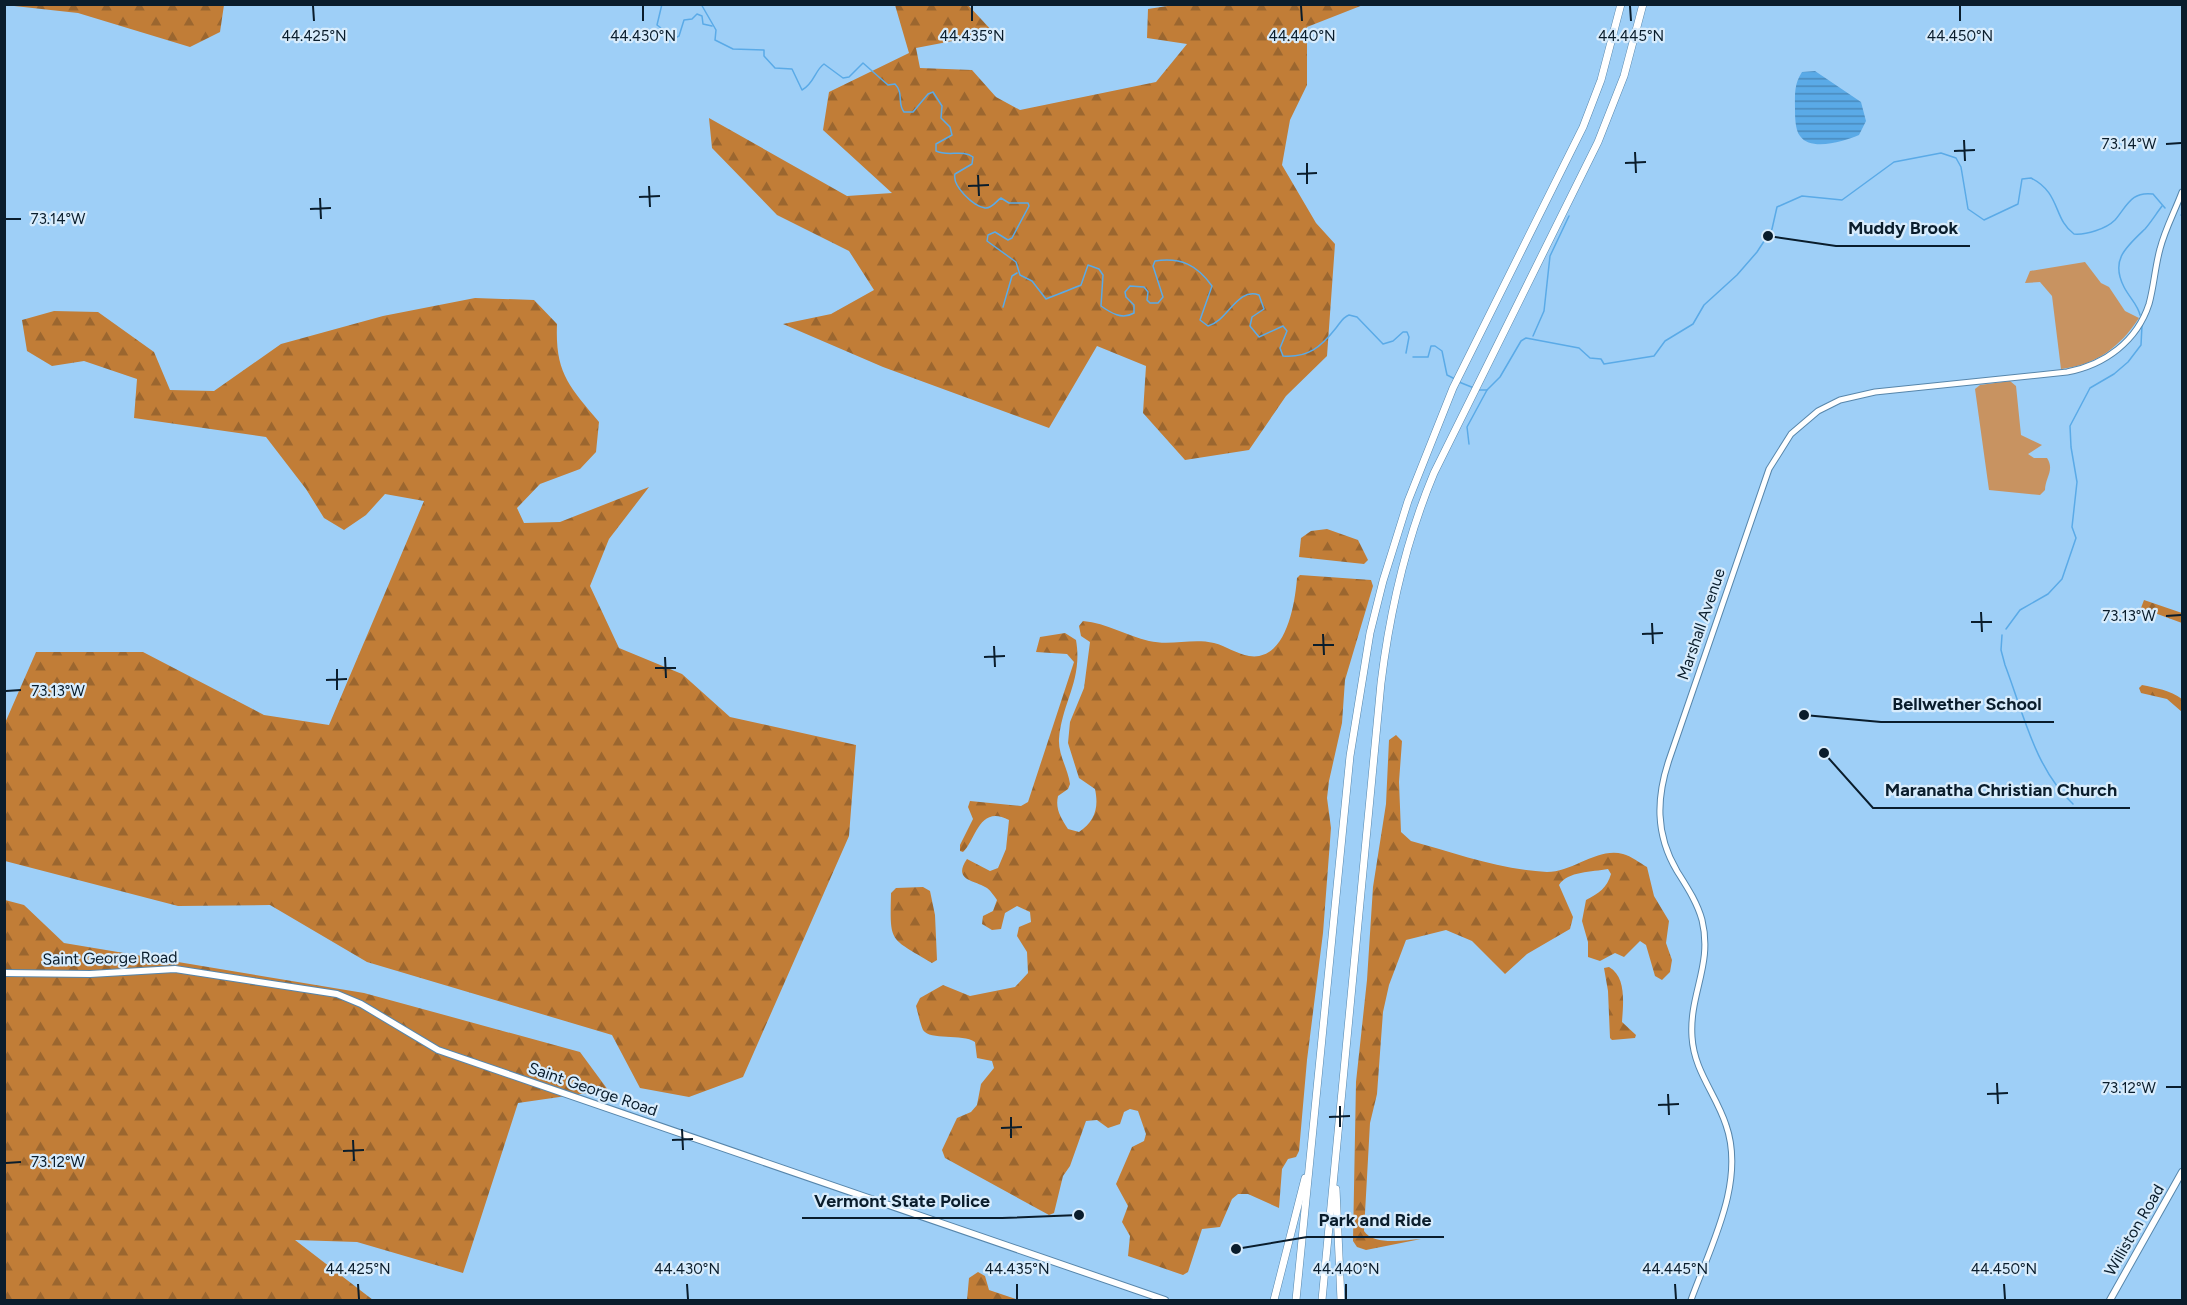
<svg xmlns="http://www.w3.org/2000/svg" width="2187" height="1305" font-family="Figtree,sans-serif">
	<style>
		.grass { fill: #c89361 }
		.forest { fill: url(#forest-firs) }
		.water { fill: url(#water-rules) }
		.lines { fill: none; stroke-linecap: round; stroke-linejoin: round }
		.stream { stroke: #5aaae7; stroke-width: 1.5 }
		.secondary-casing { stroke: #5786ab; stroke-width: 7 }
		.primary-casing { stroke: #5786ab; stroke-width: 8 }
		.motorway-casing { stroke: #5786ab; stroke-width: 8 }
		.secondary { stroke: #fff; stroke-width: 5 }
		.primary { stroke: #fff; stroke-width: 6 }
		.motorway { stroke: #fff; stroke-width: 7 }
		.ticks { fill: none; stroke: #0a1d2c; stroke-width: 2 }
		.labels { text-anchor: middle; dominant-baseline: central; stroke-width: 4.5; stroke-linejoin: round; paint-order: stroke }
		.street-label { font-size: 16px; fill: #0a1d2c; stroke: #d8ecfc }
		.ticks-label { font-size: 15px; text-anchor: middle; fill: #0a1d2c; stroke: #d8ecfc; stroke-width: 4.5; stroke-linejoin: round; paint-order: stroke }
		.leader { fill: none; stroke: #0a1d2c; stroke-width: 2 }
		.callout-dot { fill: #0a1d2c; stroke: #d8ecfc; stroke-width: 2 }
		.callout-label { font-size: 18px; text-anchor: middle; font-weight: bold; fill: #0a1d2c; stroke: #d8ecfc; stroke-width: 4.5; stroke-linejoin: round; paint-order: stroke }
	</style>
	<defs>
		<pattern id="forest-firs" width="22" height="20" patternUnits="userSpaceOnUse" patternTransform="scale(1.5)"><rect width="22" height="20" fill="#c17d37"/><path d="M5 1l3.5 6h-7zM16 11l3.5 6h-7z" fill="#9b662f"/></pattern>
		<pattern id="water-rules" width="6" height="5" patternUnits="userSpaceOnUse" patternTransform="scale(1.5)"><rect width="6" height="5" fill="#5aaae7"/><path d="M0 2.5h6" fill="none" stroke="#498abb"/></pattern>
	</defs>
	<rect width="100%" height="100%" fill="#9ecff7"/>
	<g class="grass">
		<path d="M 2085,262 L 2101,283 L 2109,287 L 2125,311 L 2139,318 C 2120,347 2096,365 2061,369 L 2052,296 L 2040,282 L 2025,283 L 2030,271 Z"/>
		<path d="M 2010,381 L 2016,386 L 2021,435 L 2042,445 L 2028,454 L 2034,458 L 2047,458 C 2055,470 2045,478 2045,490 L 2040,495 L 1989,490 L 1975,389 L 1980,385 Z"/>
	</g>
	<g class="forest">
		<polygon points="1180,4 1363,5 1307,27 1307,85 1290,120 1282,165 1316,223 1335,244 1327,356 1286,396 1249,450 1185,460 1143,413 1146,366 1097,346 1049,428 883,367 783,324 831,314 874,290 849,251 777,215 712,148 709,118 847,196 892,193 823,130 829,92 909,53 895,5 968,5 994,33 916,48 920,68 972,70 996,97 1020,110 1156,82 1187,44 1147,38 1148,9"/>
		<polygon points="5,5 5,4 224,5 220,32 190,47 78,13"/>
		<path d="M 475,298 L 534,300 L 557,324 C 555,373 569,386 599,422 L 596,452 L 580,469 L 540,484 L 517,508 L 524,523 L 560,522 L 649,487 L 609,539 L 590,586 L 619,648 L 682,674 L 730,717 L 856,745 L 849,836 L 743,1077 L 689,1097 L 640,1088 L 612,1035 L 367,962 L 270,905 L 178,906 L 5,861 L 5,723 L 36,652 L 143,652 L 264,715 L 329,725 L 424,501 L 385,494 L 366,515 L 344,530 L 324,518 L 306,489 L 266,437 L 134,418 L 137,379 L 84,361 L 52,366 L 27,351 L 22,320 L 54,311 L 98,312 L 154,352 L 170,390 L 214,391 L 281,344 L 383,316 Z"/>
		<polygon points="1327,529 1358,540 1368,560 1364,564 1299,557 1301,538 1311,531"/>
		<path d="M 1300,575 L 1371,580 L 1373,586 L 1345,680 L 1342,723 L 1329,781 L 1327,798 L 1331,828 L 1323,933 L 1307,1060 L 1299,1151 L 1296,1157 L 1288,1159 L 1282,1169 L 1279,1208 L 1248,1194 L 1238,1194 L 1232,1199 L 1220,1227 L 1202,1229 L 1188,1272 L 1183,1275 L 1128,1256 L 1130,1236 L 1122,1222 L 1128,1206 L 1116,1184 L 1132,1147 L 1144,1141 L 1146,1134 L 1138,1111 L 1130,1109 L 1124,1112 L 1120,1124 L 1108,1128 L 1097,1120 L 1086,1121 L 1070,1166 L 1063,1176 L 1054,1213 L 1049,1215 L 945,1158 L 942,1150 L 957,1118 L 971,1112 L 977,1105 L 981,1084 L 994,1068 L 992,1061 L 977,1058 L 975,1042 C 962,1033 930,1041 923,1030 C 920,1023 918,1013 916,1006 L 920,998 L 943,985 L 970,996 L 1015,987 L 1028,973 L 1027,952 L 1017,936 L 1019,927 L 1031,922 L 1030,912 L 1017,906 L 1005,913 L 1001,929 L 992,930 L 982,924 L 983,916 L 993,911 L 997,900 C 994,896 991,891 987,888 C 975,880 952,881 967,859 L 990,871 L 998,868 L 1006,849 L 1009,820 C 979,804 976,840 963,852 L 960,851 L 960,845 L 973,819 L 968,807 L 970,801 L 1021,806 L 1028,802 L 1074,662 L 1067,654 L 1036,652 L 1040,637 L 1065,633 L 1076,640 C 1083,680 1062,702 1059,739 C 1058,754 1068,769 1070,784 L 1068,789 L 1058,796 C 1055,809 1061,818 1068,829 L 1079,832 C 1095,821 1099,808 1095,789 L 1079,778 L 1068,743 L 1070,722 L 1084,688 L 1090,642 L 1081,636 L 1079,626 L 1083,621 C 1107,623 1127,636 1149,641 C 1171,646 1192,638 1214,643 C 1226,646 1237,654 1249,656 C 1286,662 1295,604 1297,578 Z"/>
		<polygon points="2144,600 2182,613 2182,623 2141,608"/>
		<path d="M 2142,685 C 2156,688 2170,690 2182,699 L 2182,712 L 2167,699 L 2141,693 L 2139,688 Z"/>
		<path d="M 1396,735 L 1402,741 L 1399,782 L 1401,832 L 1411,841 C 1455,853 1501,870 1547,872 C 1573,872 1598,847 1623,854 C 1631,856 1640,863 1647,867 L 1654,896 L 1669,921 L 1666,943 L 1672,960 L 1670,972 L 1662,980 L 1655,976 L 1646,945 L 1640,941 L 1624,957 L 1615,953 L 1600,961 L 1588,957 L 1588,942 L 1582,921 L 1586,900 C 1599,893 1607,888 1611,874 L 1608,869 C 1592,872 1568,871 1559,885 L 1573,917 L 1570,929 L 1527,954 L 1505,974 L 1472,941 L 1446,930 L 1406,940 L 1389,985 L 1383,1012 L 1377,1094 L 1370,1123 L 1364,1231 C 1374,1246 1404,1240 1421,1239 L 1366,1250 L 1357,1247 L 1353,1241 L 1356,1082 L 1367,980 L 1373,887 L 1386,804 L 1389,740 Z"/>
		<path d="M 923,887 L 930,891 L 935,915 L 937,960 L 932,963 C 889,937 890,944 891,893 L 896,888 Z"/>
		<polygon points="5,900 24,905 64,943 364,993 580,1052 608,1090 518,1103 463,1273 357,1242 295,1240 373,1300 5,1300"/>
		<path d="M 1609,967 C 1627,977 1623,1005 1622,1022 L 1636,1035 L 1635,1038 L 1612,1040 L 1610,1038 L 1608,991 L 1604,968 Z"/>
		<polygon points="978,1272 985,1276 989,1290 1019,1300 967,1300 969,1278"/>
	</g>
	<path class="water" d="M 1815,71 L 1861,102 L 1866,121 L 1859,135 C 1845,141 1811,152 1800,136 C 1795,130 1795,116 1795,108 C 1795,94 1794,84 1802,72 Z"/>
	<g class="lines">
		<g class="stream">
			<polyline points="662,4 657,25 669,34 669,41 679,36 684,20 692,19 697,14 702,16 703,24 712,26"/>
			<polyline points="667,4 669,4"/>
			<path d="M 701,4 L 716,30 L 715,40 L 733,49 L 764,50 L 764,56 L 775,68 L 792,69 L 802,90 C 814,84 815,70 824,64 L 843,78 L 849,77 L 863,63 L 888,85 L 895,84 C 904,93 897,104 904,112 L 913,112 L 928,94 L 933,92 L 942,106 L 941,118 L 950,127 L 952,135 L 936,144 L 936,151 C 948,157 963,149 973,157 L 972,164 L 955,174 C 952,186 973,206 985,208 C 992,209 996,201 1001,198 L 1009,203 L 1028,203 L 1029,206 L 1012,238 L 1008,240 L 995,232 L 988,235 L 987,241 L 1016,262 L 1020,275 L 1032,281 L 1046,299 C 1048,298 1077,287 1081,285 L 1088,265 L 1099,269 L 1103,275 L 1101,306 C 1111,313 1122,320 1134,313 L 1134,305 L 1126,297 L 1125,292 L 1130,286 L 1144,287 L 1148,292 L 1147,300 L 1150,303 L 1158,303 L 1163,297 L 1153,266 L 1155,261 C 1181,257 1197,265 1212,286 L 1200,320 L 1208,326 C 1228,321 1237,287 1259,295 L 1264,309 L 1252,317 L 1250,326 L 1259,337 L 1283,326 L 1287,331 L 1280,348 L 1283,356 C 1308,358 1321,347 1336,328 C 1340,323 1343,317 1349,315 L 1357,317 L 1383,344 L 1393,341 L 1403,332 L 1407,332 L 1409,337 L 1406,353"/>
			<polyline points="2181,215 2182,216"/>
			<polyline points="1003,307 1012,276 1017,273"/>
			<path d="M 2140,315 C 2138,305 2129,297 2124,287 C 2110,260 2126,247 2145,229 C 2151,222 2156,214 2162,206"/>
			<polyline points="1533,336 1544,311 1550,256 1569,216"/>
			<polyline points="1413,357 1428,357 1431,346 1435,346 1442,351 1447,375 1455,379"/>
			<polyline points="1459,382 1474,388"/>
			<path d="M 1479,390 L 1487,390 L 1500,377 L 1521,341 L 1526,338 L 1579,348 L 1590,358 L 1601,359 L 1604,364 L 1654,356 L 1665,341 L 1693,324 L 1704,305 L 1737,275 L 1757,252 L 1772,229 L 1777,207 L 1802,196 L 1842,200 L 1894,162 L 1941,153 L 1956,158 L 1961,167 L 1968,209 L 1984,220 L 2018,204 L 2022,179 L 2031,178 C 2061,193 2053,219 2074,234 C 2086,235 2106,229 2115,220 C 2127,206 2131,191 2153,194 L 2165,208"/>
			<polyline points="1469,444 1467,427 1487,390"/>
			<polyline points="2006,629 2020,610 2048,594 2062,579 2076,538 2072,527 2077,482 2071,447 2070,426 2090,388 2114,374 2128,362 2141,345 2142,325"/>
			<path d="M 2002,635 L 2001,650 L 2005,665 C 2023,712 2035,769 2073,804"/>
		</g>
		<g class="secondary-casing">
			<path id="secondary" d="M 1691,1300 C 1710,1247 1746,1182 1726,1125 C 1716,1094 1694,1071 1692,1037 C 1689,994 1713,965 1702,920 C 1697,902 1687,887 1677,871 C 1655,834 1656,797 1670,757 L 1769,469 L 1791,434 L 1818,411 L 1840,400 L 1875,392 L 2067,372 C 2105,365 2137,341 2149,304 C 2154,286 2155,267 2160,249 C 2165,229 2175,211 2182,192"/>
		</g>
		<g class="primary-casing">
			<g id="primary">
				<polyline points="4,973 90,974 175,969 337,994 361,1004 438,1050 1165,1300"/>
				<polyline points="2110,1300 2182,1172"/>
			</g>
		</g>
		<g class="motorway-casing">
			<g id="motorway">
				<polyline points="1336,1189 1341,1300"/>
				<polyline points="1274,1300 1305,1178"/>
				<polyline points="1296,1300 1350,756 1370,633 1383,581 1408,501 1453,388 1583,127 1601,80 1621,4"/>
				<path d="M 1322,1300 L 1381,683 C 1390,610 1406,540 1434,473 L 1598,142 L 1624,76 L 1643,4"/>
			</g>
		</g>
		<use href="#secondary" class="secondary"/>
		<use href="#primary" class="primary"/>
		<use href="#motorway" class="motorway"/>
	</g>
	<path class="ticks" d="M 313,6 L 314,21M 643,6 L 643,21M 972,6 L 972,21M 1301,6 L 1302,21M 1630,6 L 1631,21M 1960,6 L 1960,21M 1964,140 L 1965,161M 2166,144 L 2181,143M 1954,151 L 1975,150M 1635,152 L 1636,173M 1307,163 L 1307,184M 1625,163 L 1646,162M 1297,174 L 1317,173M 978,175 L 979,196M 649,186 L 650,207M 968,186 L 989,185M 639,197 L 660,196M 320,198 L 321,219M 310,209 L 331,208M 6,219 L 21,219M 1981,612 L 1982,632M 2166,616 L 2181,615M 1971,622 L 1992,622M 1652,623 L 1653,644M 1323,634 L 1324,655M 1642,634 L 1663,633M 1313,645 L 1334,645M 994,646 L 995,667M 665,657 L 666,678M 984,657 L 1005,656M 655,668 L 676,668M 337,669 L 337,690M 326,680 L 347,679M 6,691 L 21,690M 1997,1083 L 1998,1104M 2166,1087 L 2181,1087M 1668,1094 L 1669,1115M 1987,1094 L 2008,1093M 1658,1105 L 1679,1104M 1340,1106 L 1340,1127M 1011,1117 L 1011,1138M 1329,1117 L 1350,1116M 1001,1128 L 1022,1127M 682,1129 L 683,1150M 353,1140 L 354,1161M 672,1140 L 693,1139M 343,1151 L 364,1150M 6,1163 L 21,1162M 358,1284 L 359,1299M 687,1284 L 688,1299M 1017,1284 L 1017,1299M 1346,1284 L 1346,1299M 1675,1284 L 1676,1299M 2004,1284 L 2005,1299"/>
	<g class="labels">
		<g class="street-label">
			<text transform="translate(1701 624) rotate(-71)">Marshall Avenue</text>
			<text transform="translate(110 958) rotate(-1)">Saint George Road</text>
			<text transform="translate(593 1089) rotate(19)">Saint George Road</text>
			<text transform="translate(2134 1230) rotate(-60)">Williston Road</text>
		</g>
	</g>
	<g class="ticks-label">
		<text x="314" y="41">44.425°N</text>
		<text x="643" y="41">44.430°N</text>
		<text x="972" y="41">44.435°N</text>
		<text x="1302" y="41">44.440°N</text>
		<text x="1631" y="41">44.445°N</text>
		<text x="1960" y="41">44.450°N</text>
		<text x="2129" y="149">73.14°W</text>
		<text x="58" y="224">73.14°W</text>
		<text x="2129" y="621">73.13°W</text>
		<text x="58" y="696">73.13°W</text>
		<text x="2129" y="1093">73.12°W</text>
		<text x="58" y="1167">73.12°W</text>
		<text x="358" y="1274">44.425°N</text>
		<text x="687" y="1274">44.430°N</text>
		<text x="1017" y="1274">44.435°N</text>
		<text x="1346" y="1274">44.440°N</text>
		<text x="1675" y="1274">44.445°N</text>
		<text x="2004" y="1274">44.450°N</text>
	</g>
	<path class="leader" d="M1768 236L1836 246H1970M1804 715L1881 722H2054M1824 753L1873 808H2130M1079 1215L1002 1218H802M1236 1249L1307 1237H1444"/>
	<g class="callout-dot">
		<circle cx="1768" cy="236" r="6"/>
		<circle cx="1804" cy="715" r="6"/>
		<circle cx="1824" cy="753" r="6"/>
		<circle cx="1079" cy="1215" r="6"/>
		<circle cx="1236" cy="1249" r="6"/>
	</g>
	<g class="callout-label">
		<text x="1903" y="234">Muddy Brook</text>
		<text x="1967" y="710">Bellwether School</text>
		<text x="2001" y="796">Maranatha Christian Church</text>
		<text x="902" y="1207">Vermont State Police</text>
		<text x="1375" y="1226">Park and Ride</text>
	</g>
	<rect width="2187" height="1305" fill="none" stroke="#0a1d2c" stroke-width="12"/>
</svg>
